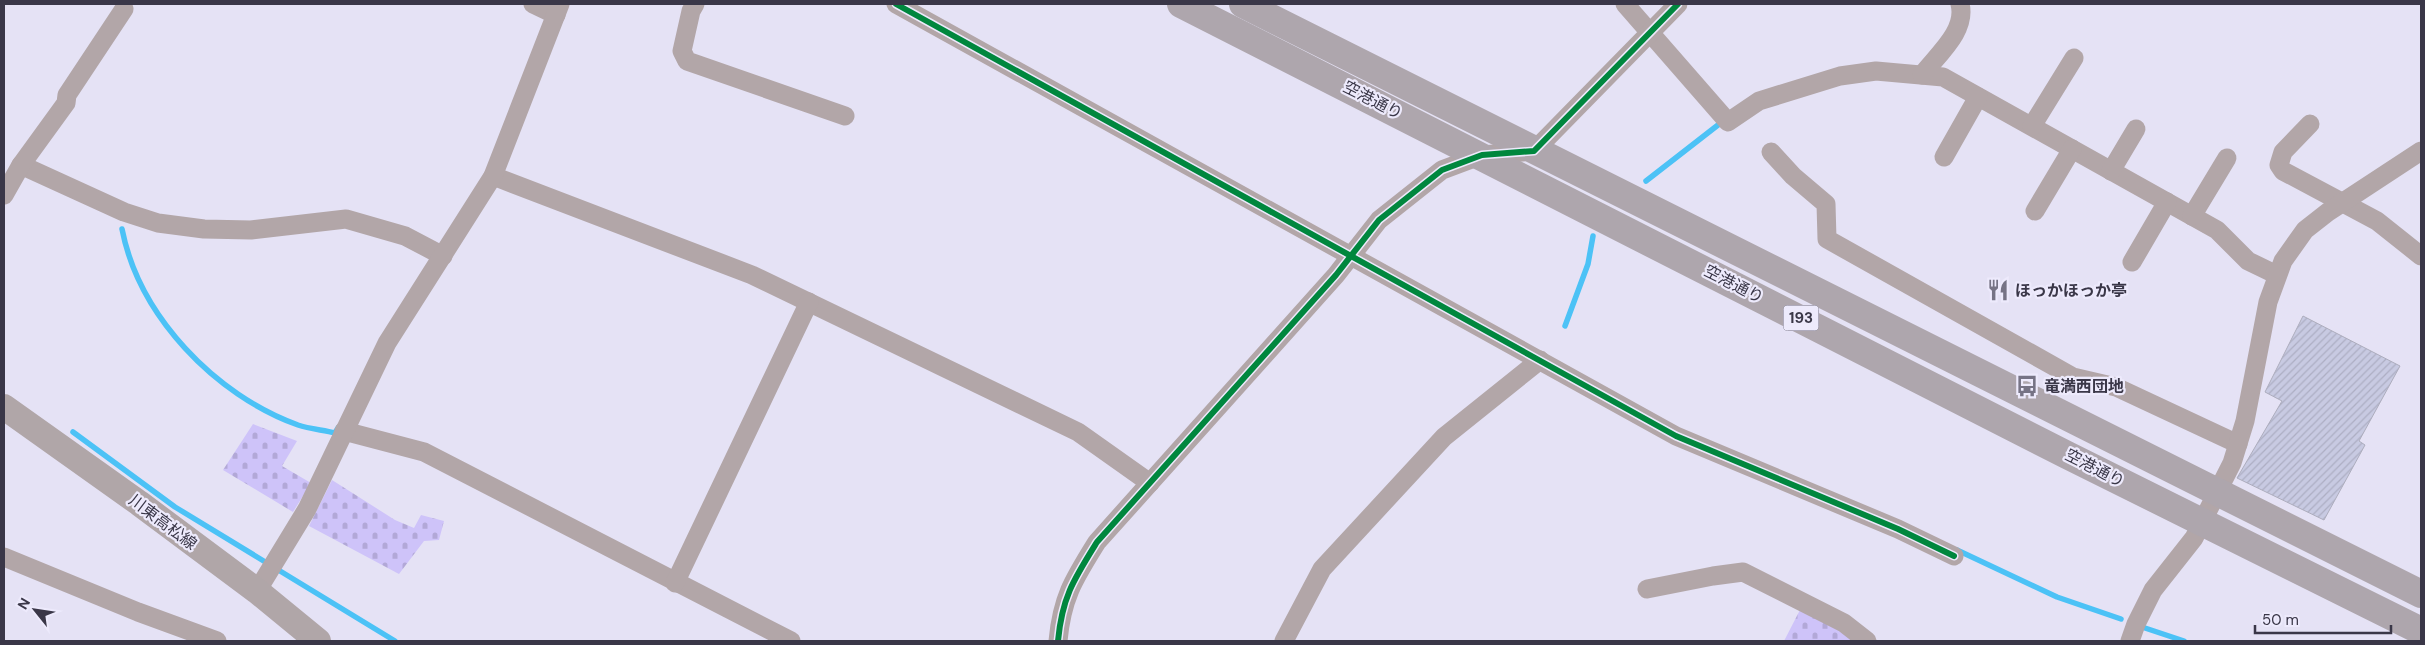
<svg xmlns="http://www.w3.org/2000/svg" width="2425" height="645" font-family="'DM Sans','Noto Sans JP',sans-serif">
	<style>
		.cemetery { fill: url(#cemetery-stones) }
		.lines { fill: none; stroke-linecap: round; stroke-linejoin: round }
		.stream { stroke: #4cc2f6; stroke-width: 5.5 }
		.building { fill: url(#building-hatch); stroke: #adadbd }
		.street { stroke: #b2a6a8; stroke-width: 19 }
		.secondary { stroke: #b0a6a8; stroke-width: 26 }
		.highway { stroke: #aea6ad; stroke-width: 28 }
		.cycleway-casing { stroke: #edeafc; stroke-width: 9 }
		.cycleway { stroke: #00873e; stroke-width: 6 }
		.labels { text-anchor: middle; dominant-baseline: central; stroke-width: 4.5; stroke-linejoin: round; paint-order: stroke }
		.shield { fill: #edeafc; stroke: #706d7e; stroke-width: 1 }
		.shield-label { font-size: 15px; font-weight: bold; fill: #3a3748 }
		.street-label { font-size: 16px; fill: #3a3748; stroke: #edeafc }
		.poi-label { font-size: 16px; font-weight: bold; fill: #3a3748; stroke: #edeafc; text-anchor: start }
	</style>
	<defs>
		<pattern id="cemetery-stones" width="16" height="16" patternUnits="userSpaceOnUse" patternTransform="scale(1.25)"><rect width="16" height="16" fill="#cec3f9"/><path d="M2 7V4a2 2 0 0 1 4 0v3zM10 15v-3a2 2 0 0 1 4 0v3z" fill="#b2a8d7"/></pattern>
		<pattern id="building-hatch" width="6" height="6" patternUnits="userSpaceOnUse" patternTransform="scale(1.25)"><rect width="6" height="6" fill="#c8cae2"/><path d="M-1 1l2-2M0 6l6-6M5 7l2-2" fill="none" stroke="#adaec3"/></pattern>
	</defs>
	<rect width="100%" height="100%" fill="#e5e2f5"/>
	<g class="cemetery">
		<polygon points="253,424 297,441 282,466 311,483 293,512 223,470"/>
		<polygon points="332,480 395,520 414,528 421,515 444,521 439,540 424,541 399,574 309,526"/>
		<polygon points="1801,608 1858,641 1784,641"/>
	</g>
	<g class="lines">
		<g class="stream">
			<polyline points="1646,181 1718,125"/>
			<path d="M 122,229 C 139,316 215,395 298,425 C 310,429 323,430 335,433 L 338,428"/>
			<polyline points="1565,326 1588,264 1593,236"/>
			<polyline points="73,432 175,507 395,641"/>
			<polyline points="1957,550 2057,597 2121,619"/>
			<polyline points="2139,626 2184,641"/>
		</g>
	</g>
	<polygon class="building" points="2303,316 2400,366 2359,441 2365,445 2324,520 2237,478 2282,401 2265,392"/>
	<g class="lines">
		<g class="street">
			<polyline points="533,4 556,15"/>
			<polyline points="695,4 691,11 682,51 687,61 845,116"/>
			<polyline points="896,4 1676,436 1898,529 1954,556"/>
			<polyline points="1625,4 1728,122 1759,101 1840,76 1876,71 1943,77 2217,230 2248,261 2277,275"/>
			<path d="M 1922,75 C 1937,55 1967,31 1960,4"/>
			<polyline points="2310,124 2283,152 2279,165 2283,171 2377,221 2421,256"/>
			<polyline points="2032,126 2074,58"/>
			<polyline points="1771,152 1793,176 1826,204 1827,239 2073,377 2116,387 2238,444"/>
			<polyline points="1944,157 1978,97"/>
			<polyline points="21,165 124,212 158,223 204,229 251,230 346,219 405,236 443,256"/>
			<polyline points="2111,171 2136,129"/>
			<polyline points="493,176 752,275 1078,432 1150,483"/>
			<polyline points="4,195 21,165 66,103 67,95 124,9"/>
			<polyline points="2035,211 2072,149"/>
			<polyline points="2192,216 2227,158"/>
			<polyline points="2132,262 2167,202"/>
			<polyline points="344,431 424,452 791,641"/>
			<polyline points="4,557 138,612 217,641"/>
			<polyline points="675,583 809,302"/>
			<polyline points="1647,589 1713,576 1743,572 1844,623 1867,641"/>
			<polyline points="257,591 307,509 387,343 493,176 560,4"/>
			<path d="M 1058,641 C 1062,597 1074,579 1097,542 L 1336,275 L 1379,220 L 1442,170 L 1482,155 L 1534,151 L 1678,4"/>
			<polyline points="1284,641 1322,569 1444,437 1540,360"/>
			<polyline points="2130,641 2136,624 2153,590 2194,538 2232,463 2245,421 2268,302 2283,261 2305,230 2328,212 2421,151"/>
		</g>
		<polyline class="secondary" points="4,407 139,503 257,591 318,641"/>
		<g class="highway">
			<polyline points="1181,4 2067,455 2421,631"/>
			<polyline points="1243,4 2421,594"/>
		</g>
		<g class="cycleway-casing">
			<g id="cycleway">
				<polyline points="896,4 1676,436 1898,529 1954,556"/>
				<path d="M 1058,641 C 1062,597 1074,579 1097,542 L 1336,275 L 1379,220 L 1442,170 L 1482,155 L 1534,151 L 1678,4"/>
			</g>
		</g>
		<use href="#cycleway" class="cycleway"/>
	</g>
	<defs>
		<g id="restaurant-bare" transform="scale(1.725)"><path d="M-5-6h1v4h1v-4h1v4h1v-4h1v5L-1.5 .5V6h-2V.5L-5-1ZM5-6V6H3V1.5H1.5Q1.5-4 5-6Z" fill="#767385" stroke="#edeafc" stroke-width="2.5" paint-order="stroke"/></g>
		<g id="bus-bare" transform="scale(1.725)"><path d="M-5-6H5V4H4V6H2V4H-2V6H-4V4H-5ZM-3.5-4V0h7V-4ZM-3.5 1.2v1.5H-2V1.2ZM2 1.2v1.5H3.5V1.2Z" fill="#767385" stroke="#edeafc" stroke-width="2.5" paint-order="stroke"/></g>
	</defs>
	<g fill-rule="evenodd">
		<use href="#restaurant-bare" x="1998" y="290"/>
		<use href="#bus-bare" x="2027" y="386"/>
	</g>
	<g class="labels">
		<rect class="shield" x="1783.5" y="305.5" width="35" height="25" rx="4"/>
		<g class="shield-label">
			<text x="1801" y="318">193</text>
		</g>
		<g class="street-label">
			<text transform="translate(1373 100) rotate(27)">空港通り</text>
			<text transform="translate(1734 284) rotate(27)">空港通り</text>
			<text transform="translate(2095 468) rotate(27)">空港通り</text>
			<text transform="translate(163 522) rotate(37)">川東高松線</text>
		</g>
		<g class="poi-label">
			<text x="2015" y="290">ほっかほっか亭</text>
			<text x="2044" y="386">竜満西団地</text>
		</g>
	</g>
	<rect width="2425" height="645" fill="none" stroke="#3a3748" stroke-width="10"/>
	<g transform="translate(35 610) rotate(300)" stroke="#edeafc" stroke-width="4" paint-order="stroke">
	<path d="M0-4L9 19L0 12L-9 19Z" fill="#3a3748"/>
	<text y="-8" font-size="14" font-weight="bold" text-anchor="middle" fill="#3a3748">N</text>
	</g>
	<path d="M2255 625v8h136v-8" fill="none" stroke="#3a3748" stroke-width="2.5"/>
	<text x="2262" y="625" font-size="15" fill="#3a3748" stroke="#edeafc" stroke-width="4" paint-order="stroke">50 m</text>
</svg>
